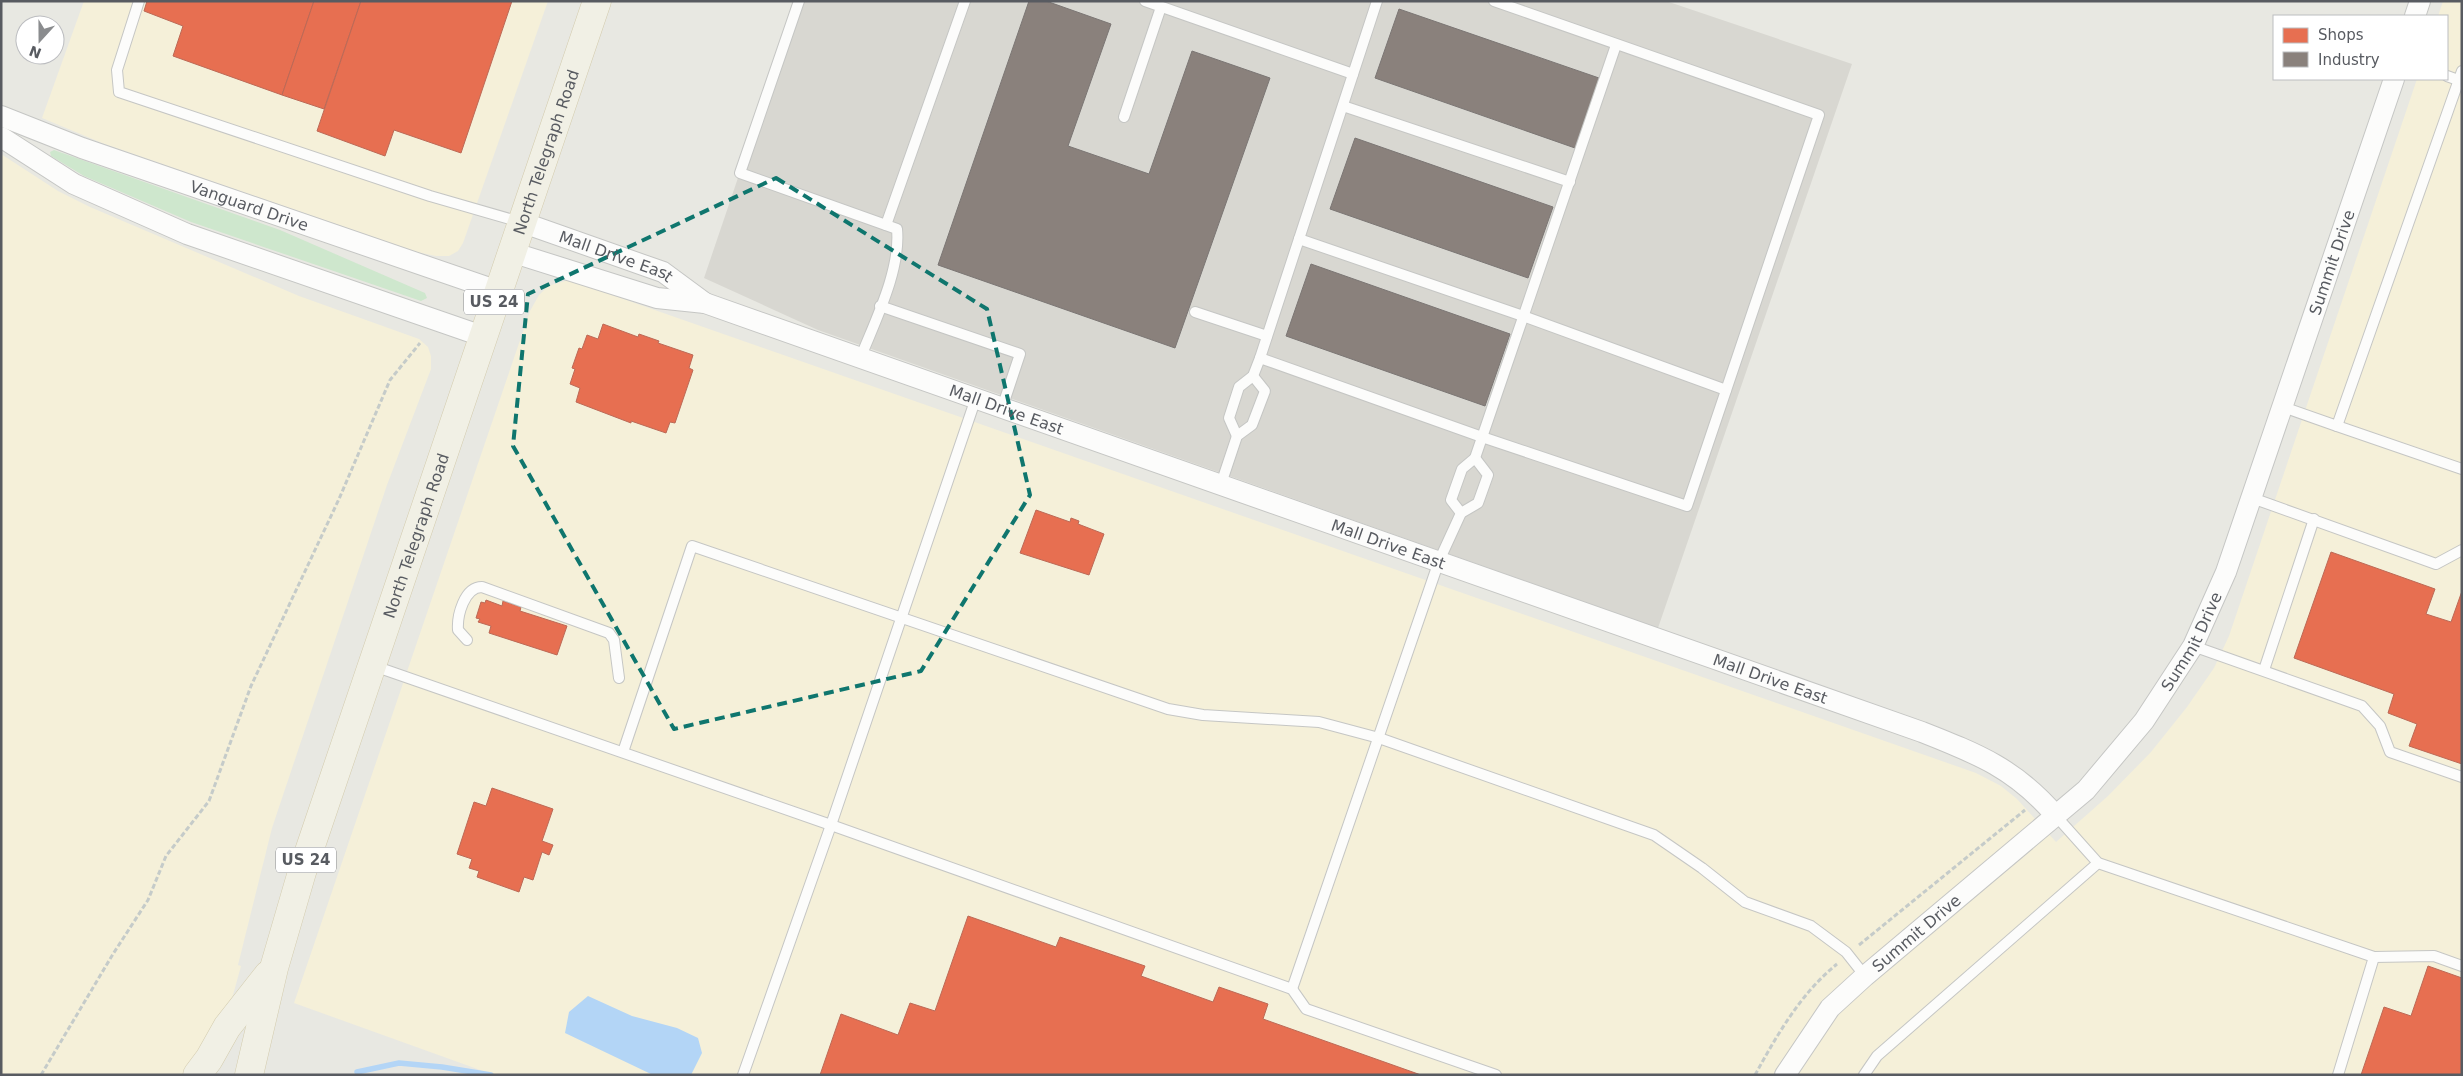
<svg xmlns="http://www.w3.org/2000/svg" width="2463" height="1076" font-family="'DejaVu Sans',sans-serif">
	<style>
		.commercial { fill: #f5f0d9 }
		.industrial { fill: #d8d7d1 }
		.green { fill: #cee7cd }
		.water { fill: #b3d5f6 }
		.shops { fill: #e76f51; stroke: #bc6956 }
		.industry { fill: #8a817c; stroke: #7b7674 }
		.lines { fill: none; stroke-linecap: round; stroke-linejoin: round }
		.stream { stroke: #b3d5f6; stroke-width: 5.5 }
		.service-casing { stroke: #c5c6c4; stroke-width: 12 }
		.minor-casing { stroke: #c5c6c4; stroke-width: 22 }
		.primary-casing { stroke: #d3cbad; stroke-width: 29 }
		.path { stroke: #c5cbc9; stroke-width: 3; stroke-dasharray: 5 2.5; stroke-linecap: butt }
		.service { stroke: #fcfcfb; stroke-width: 10 }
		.minor { stroke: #fcfcfb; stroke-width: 20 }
		.primary { stroke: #f1f0e5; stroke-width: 28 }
		.marked { fill: none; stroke: #0f766e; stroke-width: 4; stroke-dasharray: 10 6; stroke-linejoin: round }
		.labels { text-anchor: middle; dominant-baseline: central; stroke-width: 5; stroke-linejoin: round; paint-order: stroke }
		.shield { fill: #fff; stroke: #8a8c90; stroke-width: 1 }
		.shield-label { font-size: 15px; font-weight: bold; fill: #585b61 }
		.street-label { font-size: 16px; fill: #585b61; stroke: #fff }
	</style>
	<rect width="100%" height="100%" fill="#e8e8e2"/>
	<g class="commercial">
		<polygon points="84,1 548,1 463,243 458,251 449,256 436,256 417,252 102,143 42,118"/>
		<polygon points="2443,1 2462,1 2462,1075 494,1075 294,1003 530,311 539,295 548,286 565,281 572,281 1976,773 2001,786 2017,799 2056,842 2108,796 2151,752 2187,707 2214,668 2229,636 2417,79 2447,79 2447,16 2438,16"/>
		<polygon points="1,154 58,191 90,207 299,296 419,339 428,347 431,356 431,369 387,485 272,828 238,965 241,966 233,995 227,1008 186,1075 1,1075"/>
	</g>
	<polygon class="industrial" points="798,1 1666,1 1852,64 1658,628 818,330 704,278"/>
	<polygon class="green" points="54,150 280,230 425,293 427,298 421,301 191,222 84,176 51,156 50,152"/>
	<polygon class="water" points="588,996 632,1016 677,1028 698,1038 702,1053 691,1075 653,1075 565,1033 569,1012"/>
	<g class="shops">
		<polygon points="147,1 314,1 282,95 173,56 183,26 144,11"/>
		<polygon points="314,1 361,1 324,109 282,95"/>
		<polygon points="361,1 512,1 461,153 394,130 385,156 317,131"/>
		<polygon points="603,324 638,337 639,334 659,341 658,343 693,355 689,368 693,370 675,423 670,422 666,433 631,421 631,423 576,402 580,388 570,384 575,369 572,368 579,348 582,349 587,335 598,339"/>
		<polygon points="1036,510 1070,522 1071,518 1079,521 1078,524 1104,534 1089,575 1020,553"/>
		<polygon points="2331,552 2435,589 2426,614 2451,622 2462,591 2462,764 2409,746 2417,724 2388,713 2394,694 2294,658"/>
		<polygon points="486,600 502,606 503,601 521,607 520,611 567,626 557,655 489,633 491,626 478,622 480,619 476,618 481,602 485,603"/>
		<polygon points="492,788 553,809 542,841 553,845 549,855 542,852 533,880 524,877 519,892 477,877 479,871 469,868 472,859 457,854 474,802 486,806"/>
		<polygon points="968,916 1056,947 1060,937 1145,966 1141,976 1213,1002 1219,987 1268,1004 1263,1019 1421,1075 820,1075 841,1014 898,1035 910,1003 935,1011"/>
		<polygon points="2428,966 2462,978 2462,1075 2361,1075 2384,1007 2411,1016"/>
	</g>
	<g class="industry">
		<polygon points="1029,1 1046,1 1111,24 1068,146 1149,174 1192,51 1270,78 1175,348 938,265"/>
		<polygon points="1399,9 1599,78 1575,148 1375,78"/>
		<polygon points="1355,138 1553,207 1528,278 1330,209"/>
		<polygon points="1311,264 1510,334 1485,406 1286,336"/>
	</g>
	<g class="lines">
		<polyline class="stream" points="357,1072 399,1063 442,1067 491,1075"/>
		<g class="service-casing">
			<g id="service">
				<polyline points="139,1 117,70 119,92 430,196 520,222"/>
				<path d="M 799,1 L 740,173 L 897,229 C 901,270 875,321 860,359"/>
				<polyline points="1145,1 1353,74"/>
				<polyline points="1377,1 1260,358 1482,437 1687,506 1819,115 1494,1"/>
				<polyline points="2447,76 2458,80"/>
				<polyline points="1343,106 1570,182"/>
				<polyline points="1124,117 1161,7"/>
				<polyline points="886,225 965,1"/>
				<polyline points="1299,239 1523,316 1726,390"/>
				<polyline points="880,306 1020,354 1002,408"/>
				<polyline points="1195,312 1267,336"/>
				<polyline points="2283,407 2337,426 2462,71"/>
				<polyline points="2337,426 2462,469"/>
				<polyline points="1237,436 1229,418 1239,387 1253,376 1260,358"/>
				<polyline points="1221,484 1237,436 1252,425 1265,391 1253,376"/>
				<polyline points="2252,498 2436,564 2462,550"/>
				<polyline points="1461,513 1451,500 1462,469 1475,458 1616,45"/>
				<path d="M 467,640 L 458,630 C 457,616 464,587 482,587 L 609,633 L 614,640 L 619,678"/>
				<polyline points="2193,646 2362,706 2380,726 2390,752 2462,777"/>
				<polyline points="374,666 831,825 1292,989 1306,1009 1496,1075"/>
				<polyline points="2264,670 2314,519"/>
				<polyline points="623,752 692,546 1168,709 1203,715 1319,722 1379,738 1654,835 1702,868 1745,902 1811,926 1846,952 1865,976"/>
				<polyline points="2056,816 2098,863 2374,957 2338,1075"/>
				<polyline points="2374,957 2434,956 2462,966"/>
				<polyline points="1292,989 1439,561 1461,513 1478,503 1488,475 1475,458"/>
				<polyline points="743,1075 831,825 976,398"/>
				<polyline points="1864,1075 1877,1056 2098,863"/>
			</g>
		</g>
		<g class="minor-casing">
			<g id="minor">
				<polyline points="2415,16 2420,1"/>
				<path id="s1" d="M 1,116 L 82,148 L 498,291"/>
				<polyline points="1,137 74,184 187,234 482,336"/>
				<path id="s2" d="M 521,222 L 663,272 L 705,303"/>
				<path id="s3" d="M 511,252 L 657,298 L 705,303 L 1922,732 C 1978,754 2016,769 2056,816"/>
				<path id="s4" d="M 1785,1075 L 1830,1008 L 1865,976 L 2086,790 L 2144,721 L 2193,646 L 2226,572 L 2394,79"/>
			</g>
		</g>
		<g class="primary-casing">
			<g id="primary">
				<polyline points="197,1075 209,1059 227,1027 268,975"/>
				<path id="s5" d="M 249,1075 L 274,968 L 302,872 L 597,1"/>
			</g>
		</g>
		<g class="path">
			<polyline points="1859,945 2025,810"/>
			<polyline points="41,1075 113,954 148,900 166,856 209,801 251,686 339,499 390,380 420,343"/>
			<path d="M 1755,1075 C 1777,1035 1801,993 1837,964"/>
		</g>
		<use href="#service" class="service"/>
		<use href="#minor" class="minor"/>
		<use href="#primary" class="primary"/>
	</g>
	<path class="marked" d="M 776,178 L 987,309 L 1030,495 L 921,671 L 674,729 L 513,446 L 528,294 Z"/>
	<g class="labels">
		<g class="shield">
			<rect x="464" y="289.5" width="60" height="25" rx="4"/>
			<rect x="276" y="847.5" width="60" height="25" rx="4"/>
		</g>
		<g class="shield-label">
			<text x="494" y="302">US 24</text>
			<text x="306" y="860">US 24</text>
		</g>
		<g class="street-label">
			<text stroke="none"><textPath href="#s5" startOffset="970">North Telegraph Road</textPath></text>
			<text stroke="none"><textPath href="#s1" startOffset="264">Vanguard Drive</textPath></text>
			<text stroke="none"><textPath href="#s2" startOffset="101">Mall Drive East</textPath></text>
			<text stroke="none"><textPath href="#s4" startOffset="1005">Summit Drive</textPath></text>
			<text stroke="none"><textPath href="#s3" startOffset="521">Mall Drive East</textPath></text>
			<text stroke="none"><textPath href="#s5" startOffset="565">North Telegraph Road</textPath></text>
			<text stroke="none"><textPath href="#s3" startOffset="926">Mall Drive East</textPath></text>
			<text stroke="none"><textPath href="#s4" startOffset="600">Summit Drive</textPath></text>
			<text stroke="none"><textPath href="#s3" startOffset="1331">Mall Drive East</textPath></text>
			<text stroke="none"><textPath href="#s4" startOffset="195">Summit Drive</textPath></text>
		</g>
	</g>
	<rect width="2463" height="1076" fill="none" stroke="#585b61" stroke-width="5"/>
	<rect x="2273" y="15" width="175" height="65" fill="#ffffff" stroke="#bcbdc0"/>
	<rect x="2283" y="28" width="25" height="15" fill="#e76f51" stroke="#bcbdc0"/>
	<text x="2318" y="40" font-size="15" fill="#585b61">Shops</text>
	<rect x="2283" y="52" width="25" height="15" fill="#8a817c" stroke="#bcbdc0"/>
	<text x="2318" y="65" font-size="15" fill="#585b61">Industry</text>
	<g transform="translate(40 40) rotate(201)"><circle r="24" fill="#ffffff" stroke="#bcbdc0"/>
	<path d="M0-4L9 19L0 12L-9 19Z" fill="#8a8c8e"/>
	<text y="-8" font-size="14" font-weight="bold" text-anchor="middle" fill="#585b61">N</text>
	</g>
</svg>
